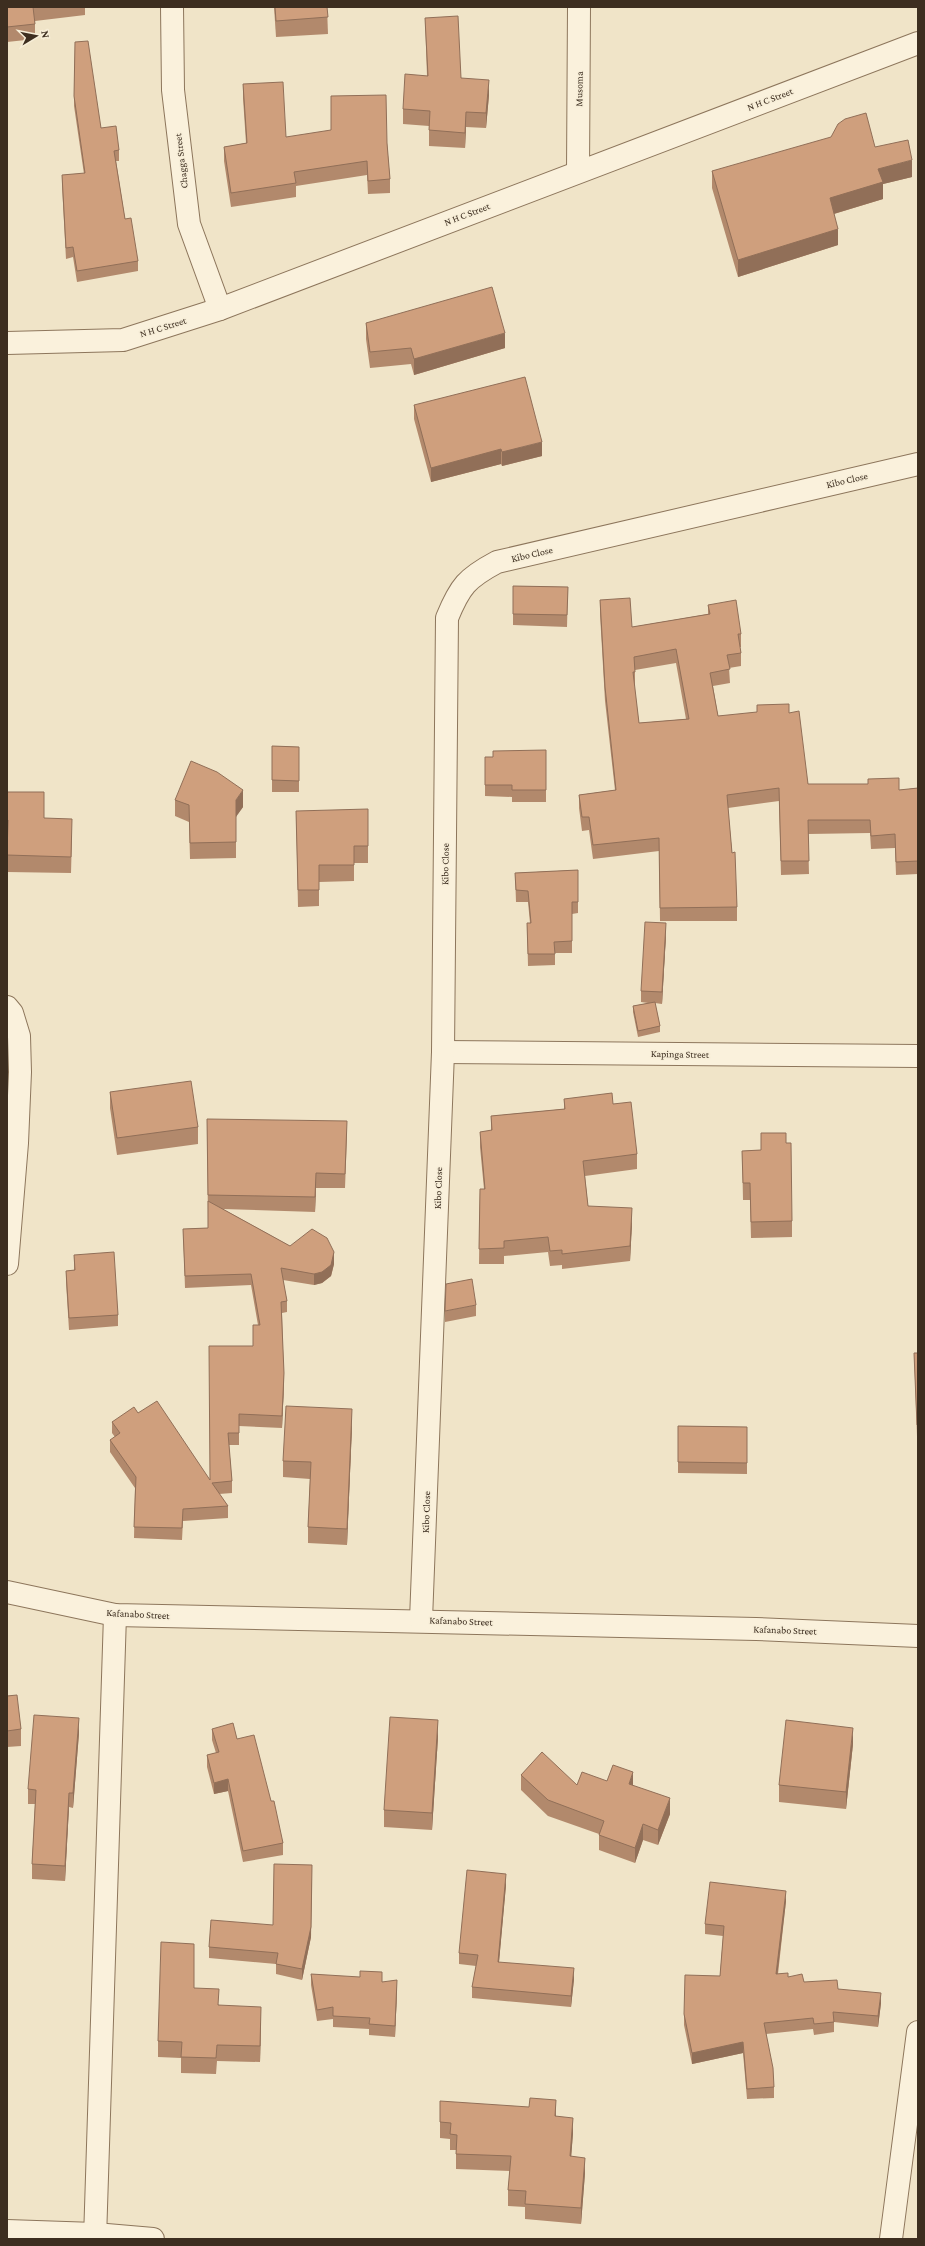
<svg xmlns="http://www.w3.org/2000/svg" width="925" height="2246" font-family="'Crimson Pro',serif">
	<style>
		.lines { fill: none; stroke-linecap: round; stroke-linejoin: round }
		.street-casing { stroke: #8d765c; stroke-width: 24 }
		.street { stroke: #faf1dc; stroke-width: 22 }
		.wall { fill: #b2896c; fill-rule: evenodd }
		.shaded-wall { fill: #916f58 }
		.building { fill: #cf9f7d; stroke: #916f58; fill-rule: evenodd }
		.labels { text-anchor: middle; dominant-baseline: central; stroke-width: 3; stroke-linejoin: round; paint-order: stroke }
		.street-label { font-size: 10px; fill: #3d2e20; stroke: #f7eed8 }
	</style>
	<rect width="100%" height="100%" fill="#f0e4c8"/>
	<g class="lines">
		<g class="street-casing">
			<g id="street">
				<polyline points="172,7 173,90 189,224 220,309"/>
				<polyline points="578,171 579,7"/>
				<polyline points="7,343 123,340 220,309 918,43"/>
				<polyline points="7,1007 12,1013 19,1036 20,1072 17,1143 7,1264"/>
				<polyline points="443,1052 918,1056"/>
				<polyline points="7,1592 115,1615 756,1629 918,1636"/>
				<path d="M 421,1620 L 443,1052 L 447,618 C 460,586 467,578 497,562 L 918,464"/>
				<polyline points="7,2231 95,2234 153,2239"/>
				<polyline points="95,2239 115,1615"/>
				<polyline points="891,2239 918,2032"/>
			</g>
		</g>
		<use href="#street" class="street"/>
	</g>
	<g class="wall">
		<polygon points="7,7 85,7 85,15 35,21 35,39 7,42"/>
		<polygon points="274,7 327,7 328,34 276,37"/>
		<polygon points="425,18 461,78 489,95 486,128 466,127 465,148 429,146 429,126 403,124 403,109 427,76"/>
		<polygon points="75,42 101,128 119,150 119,161 116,161 125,219 138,261 138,271 77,282 73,257 66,259 62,185 62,175 84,174 74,106"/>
		<polygon points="243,84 286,137 387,143 390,179 390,193 368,194 367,175 296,186 296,197 231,207 224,161 224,147 246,143 243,98"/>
		<polygon points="875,147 912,177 883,184 883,199 834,214 838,245 738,277 712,188 712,171"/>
		<polygon points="366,323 505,348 414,375 411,364 370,368 366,339"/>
		<polygon points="414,405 542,456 502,466 501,464 431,482 414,419"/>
		<polygon points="513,586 568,587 567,627 513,625"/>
		<path d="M 600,600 L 632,627 L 708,614 L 708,605 L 741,634 L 741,647 L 740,647 L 741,653 L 741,666 L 729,668 L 730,683 L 713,686 L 718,716 L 789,713 L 808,784 L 899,790 L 918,788 L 918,874 L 896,875 L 895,848 L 871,849 L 870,833 L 808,834 L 809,874 L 781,875 L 779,801 L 728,808 L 737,907 L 737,921 L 660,921 L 659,851 L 593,859 L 589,830 L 582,831 L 579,808 L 579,795 L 615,790 L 605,701 L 600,614 ZM 676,663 L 686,719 L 639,723 L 634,686 L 635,686 L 635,670 Z"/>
		<polygon points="272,746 299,747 299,792 272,792"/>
		<polygon points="546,750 546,802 512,802 512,797 485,796 485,757 493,757"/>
		<polygon points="7,792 44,818 72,836 71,873 7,872 8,837 7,837"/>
		<polygon points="175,800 243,807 236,816 236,858 190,859 189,822 175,816"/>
		<polygon points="296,811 368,846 368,863 354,863 354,881 319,882 319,906 298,907"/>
		<polygon points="578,870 578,913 572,914 572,953 555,953 555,965 528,966 527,923 530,923 528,902 516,902 515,873"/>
		<polygon points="666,935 662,1004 655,1003 660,1026 660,1032 638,1037 633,1012 633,1006 648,1003 641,1002 641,991"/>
		<polygon points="110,1092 198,1127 198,1144 117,1155 110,1108"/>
		<polygon points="564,1099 613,1104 637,1154 637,1169 585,1176 588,1206 632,1223 630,1261 562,1269 562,1265 550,1266 548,1252 504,1256 504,1264 479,1264 480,1189 484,1189 480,1147 480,1132 491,1131 491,1116 564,1109"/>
		<polygon points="207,1119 347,1135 345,1188 316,1188 315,1212 223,1209 290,1246 334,1264 331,1276 322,1283 314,1285 283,1280 287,1301 287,1312 282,1313 284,1384 282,1428 239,1426 239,1445 229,1445 232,1481 232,1493 219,1494 228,1506 228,1518 183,1521 182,1540 134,1538 135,1488 110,1452 110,1440 115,1437 112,1433 112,1422 138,1413 210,1480 253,1346 258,1325 251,1285 185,1288 183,1229 208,1228"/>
		<polygon points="786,1143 792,1221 792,1237 751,1238 750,1200 743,1200 742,1151 761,1150"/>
		<polygon points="74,1255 118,1315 118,1326 69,1330 66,1282 66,1271 74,1270"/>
		<polygon points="476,1305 476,1316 445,1322 445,1311"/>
		<polygon points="914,1353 918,1353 918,1436 917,1436"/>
		<polygon points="352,1426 347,1545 308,1543 308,1527 310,1479 283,1477 283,1461"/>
		<polygon points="678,1426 747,1427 747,1474 678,1473"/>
		<polygon points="7,1696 21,1729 21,1746 7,1747"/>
		<polygon points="212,1729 237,1739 283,1843 283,1855 243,1862 228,1791 214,1794 207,1767 207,1755 216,1753 212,1740"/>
		<polygon points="79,1733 73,1808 69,1807 65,1881 32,1879 32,1864 35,1804 28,1804 28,1789"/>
		<polygon points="438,1737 432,1830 384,1827 384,1810"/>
		<polygon points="853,1744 846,1809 779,1802 779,1785"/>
		<polygon points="521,1775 577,1785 607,1781 633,1785 670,1814 658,1845 643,1840 635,1863 599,1850 599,1834 548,1816 521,1790"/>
		<polygon points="506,1885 499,1962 574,1979 571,2007 472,1998 472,1987 476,1966 459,1964 459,1953"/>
		<polygon points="786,1901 778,1974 788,1977 804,1982 838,1989 881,2003 878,2027 834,2022 834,2032 814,2035 813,2029 766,2034 774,2087 774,2098 747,2099 743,2053 692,2064 684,2025 684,2014 720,1976 723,1936 705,1934 705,1924"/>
		<polygon points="7,1934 8,1940 8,1950 7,1950"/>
		<polygon points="311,1937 302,1980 276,1974 276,1964 209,1958 209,1947"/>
		<polygon points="311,1974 382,1982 397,1991 395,2037 369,2035 369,2029 333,2027 333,2019 317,2021 311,1985"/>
		<polygon points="194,1988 219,2005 261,2023 260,2062 217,2061 216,2074 181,2073 181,2058 158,2057 158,2041"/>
		<polygon points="556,2116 573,2133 571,2157 585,2173 581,2224 525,2219 525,2207 508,2206 508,2190 510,2171 456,2169 456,2150 450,2150 450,2139 440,2138 440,2122"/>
	</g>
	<g class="shaded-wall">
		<polygon points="489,80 489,95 486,128 486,113"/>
		<polygon points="466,112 466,127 465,148 465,133"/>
		<polygon points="912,160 912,177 883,184 883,199 830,215 830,198 878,169"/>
		<polygon points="838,229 838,245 738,277 738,260"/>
		<polygon points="505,333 505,348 414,375 414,359"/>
		<polygon points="542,442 542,456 502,466 502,452"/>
		<polygon points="501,449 501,464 431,482 431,468"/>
		<polygon points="243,790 243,807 236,817 236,800"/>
		<polygon points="666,923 666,935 662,1004 662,992"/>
		<polygon points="316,1173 316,1188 315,1212 315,1197"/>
		<polygon points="632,1208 632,1223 630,1261 630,1246"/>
		<polygon points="334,1252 334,1264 331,1276 322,1283 314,1285 314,1274"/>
		<polygon points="284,1373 284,1384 282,1428 282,1416"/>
		<polygon points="352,1409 352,1426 347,1545 347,1529"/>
		<polygon points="79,1718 79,1733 73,1808 73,1793"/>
		<polygon points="438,1720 438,1737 432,1830 432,1813"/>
		<polygon points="853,1728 853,1744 846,1809 846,1792"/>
		<polygon points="633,1772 633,1788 629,1784"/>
		<polygon points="228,1779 228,1791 214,1794 214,1783"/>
		<polygon points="69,1793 69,1807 65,1881 65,1866"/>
		<polygon points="670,1798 670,1814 658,1845 658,1830"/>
		<polygon points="643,1824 643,1840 635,1863 635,1848"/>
		<polygon points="506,1874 506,1885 498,1973 498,1962"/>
		<polygon points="312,1876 311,1937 302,1980 302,1969"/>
		<polygon points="786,1891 786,1901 776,1985 776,1974"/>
		<polygon points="574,1968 574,1979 571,2007 571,1996"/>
		<polygon points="397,1980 397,1991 395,2037 395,2026"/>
		<polygon points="881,1993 881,2003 878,2027 878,2016"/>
		<polygon points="261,2007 261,2023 260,2062 260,2046"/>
		<polygon points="743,2042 743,2053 692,2064 692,2053"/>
		<polygon points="556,2100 556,2116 555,2132 555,2116"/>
		<polygon points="573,2118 573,2133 570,2172 570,2156"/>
		<polygon points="585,2158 585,2173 581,2224 581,2208"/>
	</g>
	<g class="building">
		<polygon points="7,7 33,7 35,24 7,27"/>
		<polygon points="275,7 327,7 328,17 276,21"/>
		<polygon points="458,16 461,78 489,80 486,113 466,112 465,133 429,130 430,111 403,109 405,74 428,76 425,18"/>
		<polygon points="88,41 101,128 116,126 119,150 114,151 125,219 131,218 138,261 77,271 73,247 66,248 62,175 85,173 74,96 75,42"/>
		<polygon points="283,82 286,137 331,130 331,96 386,95 387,143 390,179 368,181 367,161 294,172 296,183 231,193 224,147 247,143 243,84"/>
		<polygon points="866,113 875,147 908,140 912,160 878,169 883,182 830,198 838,229 738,260 712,171 831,137 838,124 845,119"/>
		<polygon points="492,287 505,333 414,359 411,348 370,352 366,323"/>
		<polygon points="525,377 542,442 502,452 501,449 431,468 414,405"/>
		<polygon points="513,586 568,587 567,615 513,614"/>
		<path d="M 630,598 L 632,627 L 710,614 L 708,605 L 736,600 L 741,634 L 738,634 L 741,653 L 727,655 L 730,669 L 710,673 L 718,716 L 757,712 L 757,705 L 789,704 L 789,713 L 799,711 L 808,784 L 868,784 L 868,779 L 899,778 L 899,790 L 918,788 L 918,861 L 896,862 L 895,834 L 871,836 L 870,820 L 808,820 L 809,861 L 781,861 L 779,788 L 727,795 L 732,853 L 735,852 L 737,907 L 660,908 L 659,838 L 593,845 L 589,817 L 582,817 L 579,795 L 616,790 L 605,687 L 600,600 ZM 676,649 L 689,719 L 639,723 L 633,672 L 635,672 L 634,657 Z"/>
		<polygon points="272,746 299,747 299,781 272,780"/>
		<polygon points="546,750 546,790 512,790 512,785 485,785 485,757 493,757 493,751"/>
		<polygon points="191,761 217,772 243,790 236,800 236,842 190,843 189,805 175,800"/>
		<polygon points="7,792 44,792 44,818 72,819 71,857 7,855 8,820 7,820"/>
		<polygon points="368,809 368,846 354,846 354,865 319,865 319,890 298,890 296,811"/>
		<polygon points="578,870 578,902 572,902 572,941 554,942 555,954 528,954 527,923 531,923 528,891 516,890 515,873"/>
		<polygon points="645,922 666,923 662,992 641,991"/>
		<polygon points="655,1002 660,1026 638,1031 633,1006"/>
		<polygon points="191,1081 198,1127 117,1138 110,1092"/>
		<polygon points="612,1093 613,1104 631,1102 637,1154 583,1161 588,1206 632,1208 630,1246 562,1254 562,1250 550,1251 548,1237 504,1241 504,1248 479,1249 480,1189 485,1189 480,1132 492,1130 491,1116 565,1109 564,1099"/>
		<polygon points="207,1119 347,1121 345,1174 316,1173 315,1197 208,1195"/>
		<polygon points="761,1133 786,1133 786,1143 791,1143 792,1221 751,1222 750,1183 743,1183 742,1151 761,1150"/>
		<polygon points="208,1201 290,1246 312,1229 327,1238 334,1252 331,1265 322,1272 314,1274 281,1268 287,1301 281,1302 284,1373 282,1416 239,1414 239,1433 228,1433 232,1481 212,1483 228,1506 183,1509 182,1528 134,1527 136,1477 110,1440 120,1433 112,1422 134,1407 138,1413 157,1401 210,1480 209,1346 253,1346 253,1325 260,1325 251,1274 185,1276 183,1229 208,1228"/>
		<polygon points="114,1252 118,1315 69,1318 66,1271 75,1270 74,1255"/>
		<polygon points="472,1279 476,1305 445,1311 446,1284"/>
		<polygon points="914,1353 918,1353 918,1425 917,1425"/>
		<polygon points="286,1406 352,1409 347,1529 308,1527 311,1462 283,1461"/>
		<polygon points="678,1426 747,1427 747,1463 678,1462"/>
		<polygon points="17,1695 21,1729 7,1731 7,1696"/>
		<polygon points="34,1715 79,1718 73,1793 69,1793 65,1866 32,1864 36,1790 28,1789"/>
		<polygon points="390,1717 438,1720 432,1813 384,1810"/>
		<polygon points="786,1720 853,1728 846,1792 779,1785"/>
		<polygon points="233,1723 237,1739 254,1735 271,1801 274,1801 283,1843 243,1851 228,1779 214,1783 207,1755 219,1752 212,1729"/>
		<polygon points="542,1752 577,1785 582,1772 607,1781 613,1765 633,1772 629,1784 670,1798 658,1830 643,1824 635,1848 599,1835 604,1821 548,1800 521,1775"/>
		<polygon points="274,1864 312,1865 311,1927 302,1969 276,1964 278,1953 209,1947 211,1920 273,1925"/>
		<polygon points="467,1870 506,1874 498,1962 574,1968 571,1996 472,1987 478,1955 459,1953"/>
		<polygon points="710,1882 786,1891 776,1974 788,1973 788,1977 802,1974 804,1982 837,1980 838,1989 881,1993 878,2016 833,2012 834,2022 814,2024 813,2018 764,2023 773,2068 774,2087 747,2089 743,2042 692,2053 684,2014 685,1975 720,1976 724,1926 705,1924"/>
		<polygon points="161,1942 194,1944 194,1988 219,1989 218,2005 261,2007 260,2046 217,2045 216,2058 181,2057 182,2042 158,2041"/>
		<polygon points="360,1971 382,1972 382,1982 397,1980 395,2026 369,2024 370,2018 333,2016 333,2007 317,2010 311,1974 360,1977"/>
		<polygon points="530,2098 556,2100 555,2116 573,2118 570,2156 585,2158 581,2208 525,2204 526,2191 508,2190 511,2156 456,2154 457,2135 450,2134 451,2123 440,2122 440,2101 529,2107"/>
	</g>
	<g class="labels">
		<g class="street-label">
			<text transform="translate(579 89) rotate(-89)">Musoma</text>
			<text transform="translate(770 99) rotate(-21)">N H C Street</text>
			<text transform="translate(181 161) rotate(-97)">Chagga Street</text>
			<text transform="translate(467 214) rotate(-21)">N H C Street</text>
			<text transform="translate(163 327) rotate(-17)">N H C Street</text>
			<text transform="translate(847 480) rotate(-13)">Kibo Close</text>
			<text transform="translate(532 554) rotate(-13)">Kibo Close</text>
			<text transform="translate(445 864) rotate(-89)">Kibo Close</text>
			<text transform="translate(680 1054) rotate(1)">Kapinga Street</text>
			<text transform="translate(438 1188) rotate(-88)">Kibo Close</text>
			<text transform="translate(426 1512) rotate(-88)">Kibo Close</text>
			<text transform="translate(138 1614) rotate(3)">Kafanabo Street</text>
			<text transform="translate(461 1621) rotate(2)">Kafanabo Street</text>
			<text transform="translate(785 1630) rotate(2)">Kafanabo Street</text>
		</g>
	</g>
	<rect width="925" height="2246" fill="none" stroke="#3d2e20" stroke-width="16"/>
	<g transform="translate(36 36) rotate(80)" stroke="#f7eed8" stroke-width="3" paint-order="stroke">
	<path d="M0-3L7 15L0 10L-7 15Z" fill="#3d2e20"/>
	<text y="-6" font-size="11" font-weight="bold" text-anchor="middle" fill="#3d2e20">N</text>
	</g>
</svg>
